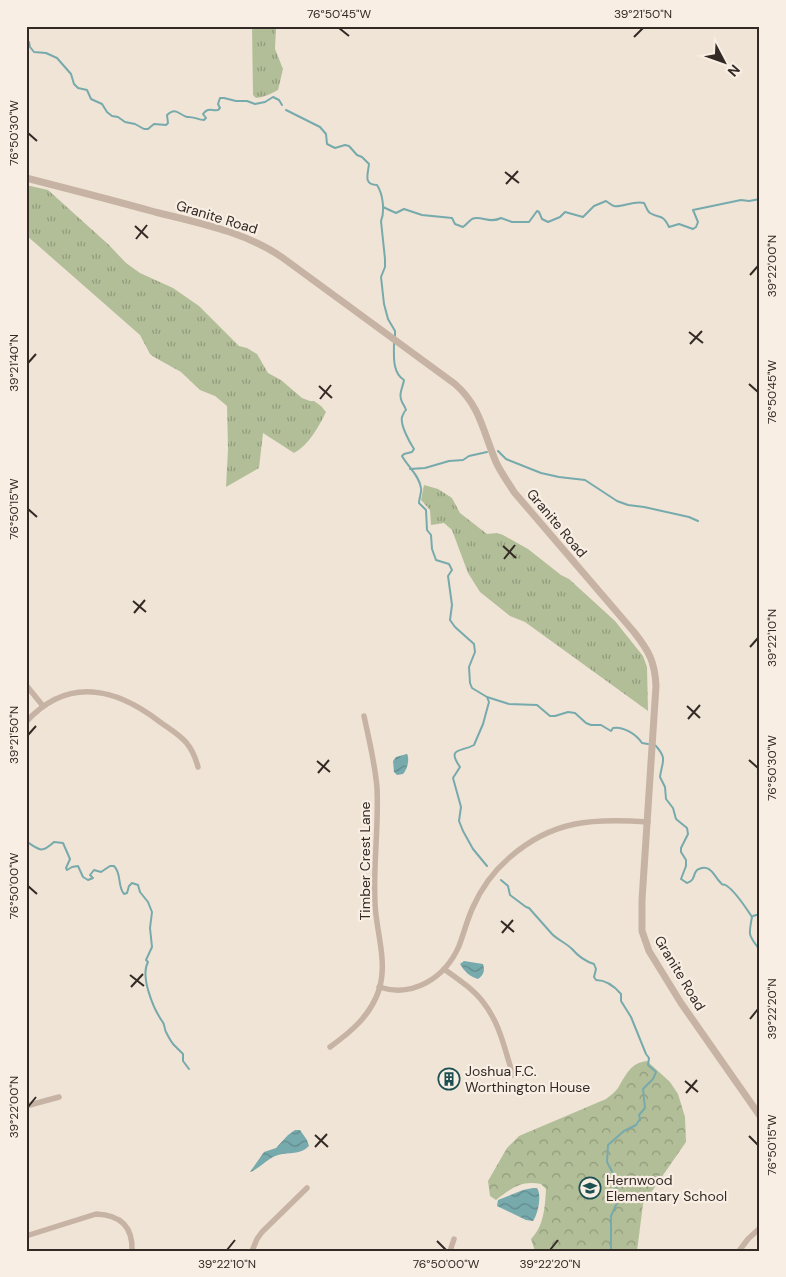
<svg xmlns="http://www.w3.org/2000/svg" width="786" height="1277" font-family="'DM Sans',sans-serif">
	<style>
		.grass { fill: url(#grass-tufts) }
		.forest { fill: url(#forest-crowns) }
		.water { fill: url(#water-waves) }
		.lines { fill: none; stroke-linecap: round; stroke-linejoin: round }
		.stream { stroke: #77aaac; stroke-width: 2 }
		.minor { stroke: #c7b3a4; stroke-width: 5.5 }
		.tertiary { stroke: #c7b3a4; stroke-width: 7 }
		.ticks { fill: none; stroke: #332925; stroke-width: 2 }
		.labels { text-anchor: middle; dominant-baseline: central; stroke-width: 4.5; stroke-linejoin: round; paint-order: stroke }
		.street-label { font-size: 14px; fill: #332925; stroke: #f8eee3 }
		.poi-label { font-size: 14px; fill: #332925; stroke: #f8eee3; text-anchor: start }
		.neatline { fill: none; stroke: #332925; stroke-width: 2 }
		.ticks-label { font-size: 12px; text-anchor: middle; fill: #332925 }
	</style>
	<defs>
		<pattern id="grass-tufts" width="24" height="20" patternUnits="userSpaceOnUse" patternTransform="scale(1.25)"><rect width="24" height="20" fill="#b2be98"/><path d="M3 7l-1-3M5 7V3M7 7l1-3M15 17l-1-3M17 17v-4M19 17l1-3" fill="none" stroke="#919a7c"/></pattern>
		<pattern id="forest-crowns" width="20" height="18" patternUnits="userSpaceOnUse" patternTransform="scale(1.25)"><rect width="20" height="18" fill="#b2be98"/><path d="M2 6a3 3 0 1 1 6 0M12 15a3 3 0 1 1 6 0" fill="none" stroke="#919a7c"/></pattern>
		<pattern id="water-waves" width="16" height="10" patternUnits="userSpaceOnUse" patternTransform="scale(1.25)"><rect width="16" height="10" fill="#77aaac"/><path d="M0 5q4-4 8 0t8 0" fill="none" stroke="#628a8c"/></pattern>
	</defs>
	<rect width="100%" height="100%" fill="#f0e4d7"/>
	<g class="grass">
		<path d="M 252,26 L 276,26 L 275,49 L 283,69 L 278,90 C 271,94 264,97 256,98 L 253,95 Z"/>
		<path d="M 26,185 L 48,190 L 109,245 L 126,263 L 140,273 L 173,288 L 199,306 L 239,346 L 247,348 L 257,354 L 268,373 L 281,380 L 302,398 L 310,401 L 314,401 L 321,406 L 326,412 C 319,426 309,445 294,453 L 263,433 L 259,468 L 226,487 L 228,449 L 227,406 L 215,396 L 200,390 L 181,372 L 154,357 L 150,354 L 140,335 L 26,235 Z"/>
		<polygon points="424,485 438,489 452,498 460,513 487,534 497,533 503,535 528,549 561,575 569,579 615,621 643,656 647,667 648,711 525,622 510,616 480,592 468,573 452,530 444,523 431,525 430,510 421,500"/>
	</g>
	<path class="forest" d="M 647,1061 L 670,1082 L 678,1094 L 685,1117 L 686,1142 L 643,1204 L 637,1251 L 535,1251 L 531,1239 C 544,1226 545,1207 546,1189 L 541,1184 C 520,1180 511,1189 496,1200 L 490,1196 L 488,1181 L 507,1148 L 519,1136 L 606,1099 C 610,1096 615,1092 618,1088 C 626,1075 630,1063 647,1061 Z"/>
	<g class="water">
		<path d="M 407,754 C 410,760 407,770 403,774 L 397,775 L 394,772 L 393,761 L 396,757 Z"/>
		<path d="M 464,961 L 483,964 C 485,970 484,975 478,979 C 470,977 464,971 460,964 Z"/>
		<path d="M 295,1130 L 300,1130 L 307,1140 L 309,1146 C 301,1155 289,1152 278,1155 C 268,1158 261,1167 251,1172 L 250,1172 L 264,1152 L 276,1148 L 288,1135 Z"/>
		<path d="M 533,1188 L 537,1188 C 542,1195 538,1214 533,1221 L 526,1220 L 497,1206 L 498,1200 L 523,1190 Z"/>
	</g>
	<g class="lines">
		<g class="stream">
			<path d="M 26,41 L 29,42 L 30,47 L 34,52 L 46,53 L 57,58 L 71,74 L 74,84 L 78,88 L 87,90 L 91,99 L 102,104 L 107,112 L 112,116 L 118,117 L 125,122 L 135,124 L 144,129 L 148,129 L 154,124 L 166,125 L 168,123 L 167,115 C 176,107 178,114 187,117 C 193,116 198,120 204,120 L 206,118 L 203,114 C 208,107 212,111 218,110 L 220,108 L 218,104 L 220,98 L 224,98 L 236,101 L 247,101 L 255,104 L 265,102 L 273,97 L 279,100 L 282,105"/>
			<path d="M 286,110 L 320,127 L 326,134 L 327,144 L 335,148 L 345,145 L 349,146 L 357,155 L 362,157 L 369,164 C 368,174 363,185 377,185 C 383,194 385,211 381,221 L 385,259 L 385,267 L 381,277 L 384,304 L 388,319 L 395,331 L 395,338"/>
			<path d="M 383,207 L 396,213 L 404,209 L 422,215 L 452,218 L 455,224 L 463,227 C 466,225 469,221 472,219 C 480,215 490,224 501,218 L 512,222 L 529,222 L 537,211 L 539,212 L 542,219 L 548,222 L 560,217 L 565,212 L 583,217 L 594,206 L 606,201 C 609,203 611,205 614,206 C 621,208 634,200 644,203 C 646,206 647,211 650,213 C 660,219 662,213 669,227 L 679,224 L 693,229 L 696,227 L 698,222 L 693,210 L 741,200 L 749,201 L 760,199"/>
			<path d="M 394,343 C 394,355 392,373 404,380 C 403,387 398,394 402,402 C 403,404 405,407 406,410 C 405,410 402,417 402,417 C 400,425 410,443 414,449 L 412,452 L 404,454 L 402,456 C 408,467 419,475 421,488 C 422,492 419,498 419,503 L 426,510 L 427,530 L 431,535 L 432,549 L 436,560 L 449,564 L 452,570 L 448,576 L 452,605 L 450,620 L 455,627 L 474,644 L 475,652 L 469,667 L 470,683 L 472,688 L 487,697 L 489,702 L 483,724 L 474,745 C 462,752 446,747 460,767 L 453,778 L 461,807 L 459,821 L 463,831 L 473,849 L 487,866"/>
			<polyline points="498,451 506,459 541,473 559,477 585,480 617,501 628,505 644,507 689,517 698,521"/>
			<polyline points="410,469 425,468 449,461 463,460 469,456 487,452"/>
			<path d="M 487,697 L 509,704 L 537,705 L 550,716 L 555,716 L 568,712 L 575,713 L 586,723 L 591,725 L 601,725 L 611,731 L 613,728 C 623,726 636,734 642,743 L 648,744"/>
			<path d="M 655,745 C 668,759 662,761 660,777 L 665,787 L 666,799 L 673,808 L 676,819 L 687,828 L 688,834 L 681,848 L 681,852 L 686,860 L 686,866 L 681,879 L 687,883 C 697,880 692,871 699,869 C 711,864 714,876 720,882 C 725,888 721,882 727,886 C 736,892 746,908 752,917 C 749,934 747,934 760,950"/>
			<path d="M 26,841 C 40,851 42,853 54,842 L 63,843 L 70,859 L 66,868 L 67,870 L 72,867 L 78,866 L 83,877 L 88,880 L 93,878 L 90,875 L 94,870 L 101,872 L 110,866 L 114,866 C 122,874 117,885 124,894 L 127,893 L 129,886 L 132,883 L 138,885 L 140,892 L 148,902 L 152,912 L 150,928 L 152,947 L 146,960 L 148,962 C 140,976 153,1008 162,1021 C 165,1024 164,1028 166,1032 C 168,1036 171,1042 174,1045 C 177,1048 180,1051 183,1054 L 183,1061 L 189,1069"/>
			<path d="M 501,880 L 508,886 L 510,895 L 526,907 L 529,908 C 537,917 544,925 552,934 C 558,940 566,943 572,949 C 578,956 584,961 594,964 L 596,969 L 594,977 L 596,980 C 606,980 615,987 621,994 L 621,1001 L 631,1017 L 646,1054 L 649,1058 L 648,1065 L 656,1072 L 653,1079 L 643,1089 L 645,1108 L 639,1115 L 640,1119 L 636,1125 L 624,1131 L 608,1145 L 607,1162 L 616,1179 L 617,1203 L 611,1216 L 611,1251"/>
			<polyline points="753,916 760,914"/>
		</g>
		<g class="minor">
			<polyline points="26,685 43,706"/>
			<path d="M 26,722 C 68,676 116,688 160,722 C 181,737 191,741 198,767"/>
			<path d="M 444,969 C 458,979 473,989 483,1002 C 500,1023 505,1051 513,1075"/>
			<path d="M 379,987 C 413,998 445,978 459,946 C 464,933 467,920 473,907 C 481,889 494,871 509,858 C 552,820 593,818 648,822"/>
			<path d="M 330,1047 C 352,1031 370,1016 379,990 C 388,961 376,932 375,903 C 373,864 379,826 377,788 C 375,763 369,740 364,716"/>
			<polyline points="26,1106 59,1097"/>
			<path d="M 26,1236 L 96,1214 C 120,1215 133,1226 132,1251"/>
			<polyline points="252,1251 257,1239 262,1232 307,1188"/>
			<polyline points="450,1251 454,1239"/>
			<polyline points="739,1251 748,1239 760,1228"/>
		</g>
		<path class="tertiary" d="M 26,178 C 69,189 112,200 155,212 C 199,223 246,232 283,258 L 455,384 C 481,407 483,432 496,462 C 501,473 508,482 514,492 L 634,632 C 649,651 655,662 656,686 L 642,900 L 642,931 L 649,951 L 681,1003 L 760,1116"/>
	</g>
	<path class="ticks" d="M 339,28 L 349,36M 634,37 L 643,28M 28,133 L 37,141M 505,172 L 519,183M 506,184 L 518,171M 135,226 L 148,238M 136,239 L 147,225M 750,275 L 758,266M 689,332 L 703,343M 690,344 L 702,331M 28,363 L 36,354M 749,384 L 758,392M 319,386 L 332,398M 320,399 L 331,385M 28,509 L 37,517M 503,546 L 516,558M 504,559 L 515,545M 133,601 L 146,612M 134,613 L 145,600M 750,647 L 758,638M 687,706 L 700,718M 688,719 L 700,705M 28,735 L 36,726M 749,760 L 758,768M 317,761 L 330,772M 318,773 L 329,760M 28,886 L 37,894M 501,921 L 514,932M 502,933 L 513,920M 130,975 L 144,986M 131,987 L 143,974M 750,1019 L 758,1009M 685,1081 L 698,1092M 686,1093 L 697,1080M 28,1107 L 36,1097M 315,1135 L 328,1147M 749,1136 L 758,1145M 315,1147 L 327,1134M 437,1241 L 446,1250M 227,1250 L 235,1240M 550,1250 L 558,1240"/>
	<defs>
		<g id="building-ring" transform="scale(1.125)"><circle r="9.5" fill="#f8eee3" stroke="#1d5052" stroke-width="1.5"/><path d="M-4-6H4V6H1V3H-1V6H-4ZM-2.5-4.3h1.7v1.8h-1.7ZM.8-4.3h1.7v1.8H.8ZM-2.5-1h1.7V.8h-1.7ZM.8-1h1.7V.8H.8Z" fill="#1d5052"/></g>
		<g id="school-ring" transform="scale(1.125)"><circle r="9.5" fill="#f8eee3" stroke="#1d5052" stroke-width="1.5"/><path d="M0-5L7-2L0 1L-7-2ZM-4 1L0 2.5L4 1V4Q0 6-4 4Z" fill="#1d5052"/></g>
	</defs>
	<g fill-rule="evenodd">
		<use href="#building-ring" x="449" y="1079"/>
		<use href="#school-ring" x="590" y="1188"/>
	</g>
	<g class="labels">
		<g class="street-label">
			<text transform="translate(217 217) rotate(17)">Granite Road</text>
			<text transform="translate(557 523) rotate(50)">Granite Road</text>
			<text transform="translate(365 861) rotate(-90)">Timber Crest Lane</text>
			<text transform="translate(680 973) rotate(59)">Granite Road</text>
		</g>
		<g class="poi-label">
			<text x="465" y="1071">Joshua F.C.<tspan x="465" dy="16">Worthington House</tspan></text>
			<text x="606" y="1180">Hernwood<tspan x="606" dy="16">Elementary School</tspan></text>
		</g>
	</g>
	<rect width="786" height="1277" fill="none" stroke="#f8eee3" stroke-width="55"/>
	<g transform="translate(724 62) rotate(131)" stroke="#f8eee3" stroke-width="4" paint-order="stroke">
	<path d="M0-4L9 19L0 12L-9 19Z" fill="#332925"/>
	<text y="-8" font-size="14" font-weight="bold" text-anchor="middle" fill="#332925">N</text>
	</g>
	<rect x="28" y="28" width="730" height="1222" class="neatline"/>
	<g class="ticks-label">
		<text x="339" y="18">76°50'45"W</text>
		<text x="643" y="18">39°21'50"N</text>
		<text transform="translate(14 133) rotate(-90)" y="4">76°50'30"W</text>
		<text transform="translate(772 266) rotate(-90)" y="4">39°22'00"N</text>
		<text transform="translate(14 363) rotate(-90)" y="4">39°21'40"N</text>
		<text transform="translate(772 392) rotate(-90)" y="4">76°50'45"W</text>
		<text transform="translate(14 509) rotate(-90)" y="4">76°50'15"W</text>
		<text transform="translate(772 638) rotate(-90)" y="4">39°22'10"N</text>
		<text transform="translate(14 735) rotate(-90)" y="4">39°21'50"N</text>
		<text transform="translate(772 768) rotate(-90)" y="4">76°50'30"W</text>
		<text transform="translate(14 886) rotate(-90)" y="4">76°50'00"W</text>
		<text transform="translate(772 1009) rotate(-90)" y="4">39°22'20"N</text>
		<text transform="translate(14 1107) rotate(-90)" y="4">39°22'00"N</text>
		<text transform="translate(772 1145) rotate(-90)" y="4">76°50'15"W</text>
		<text x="227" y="1268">39°22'10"N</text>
		<text x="446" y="1268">76°50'00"W</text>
		<text x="550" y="1268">39°22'20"N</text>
	</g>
</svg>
